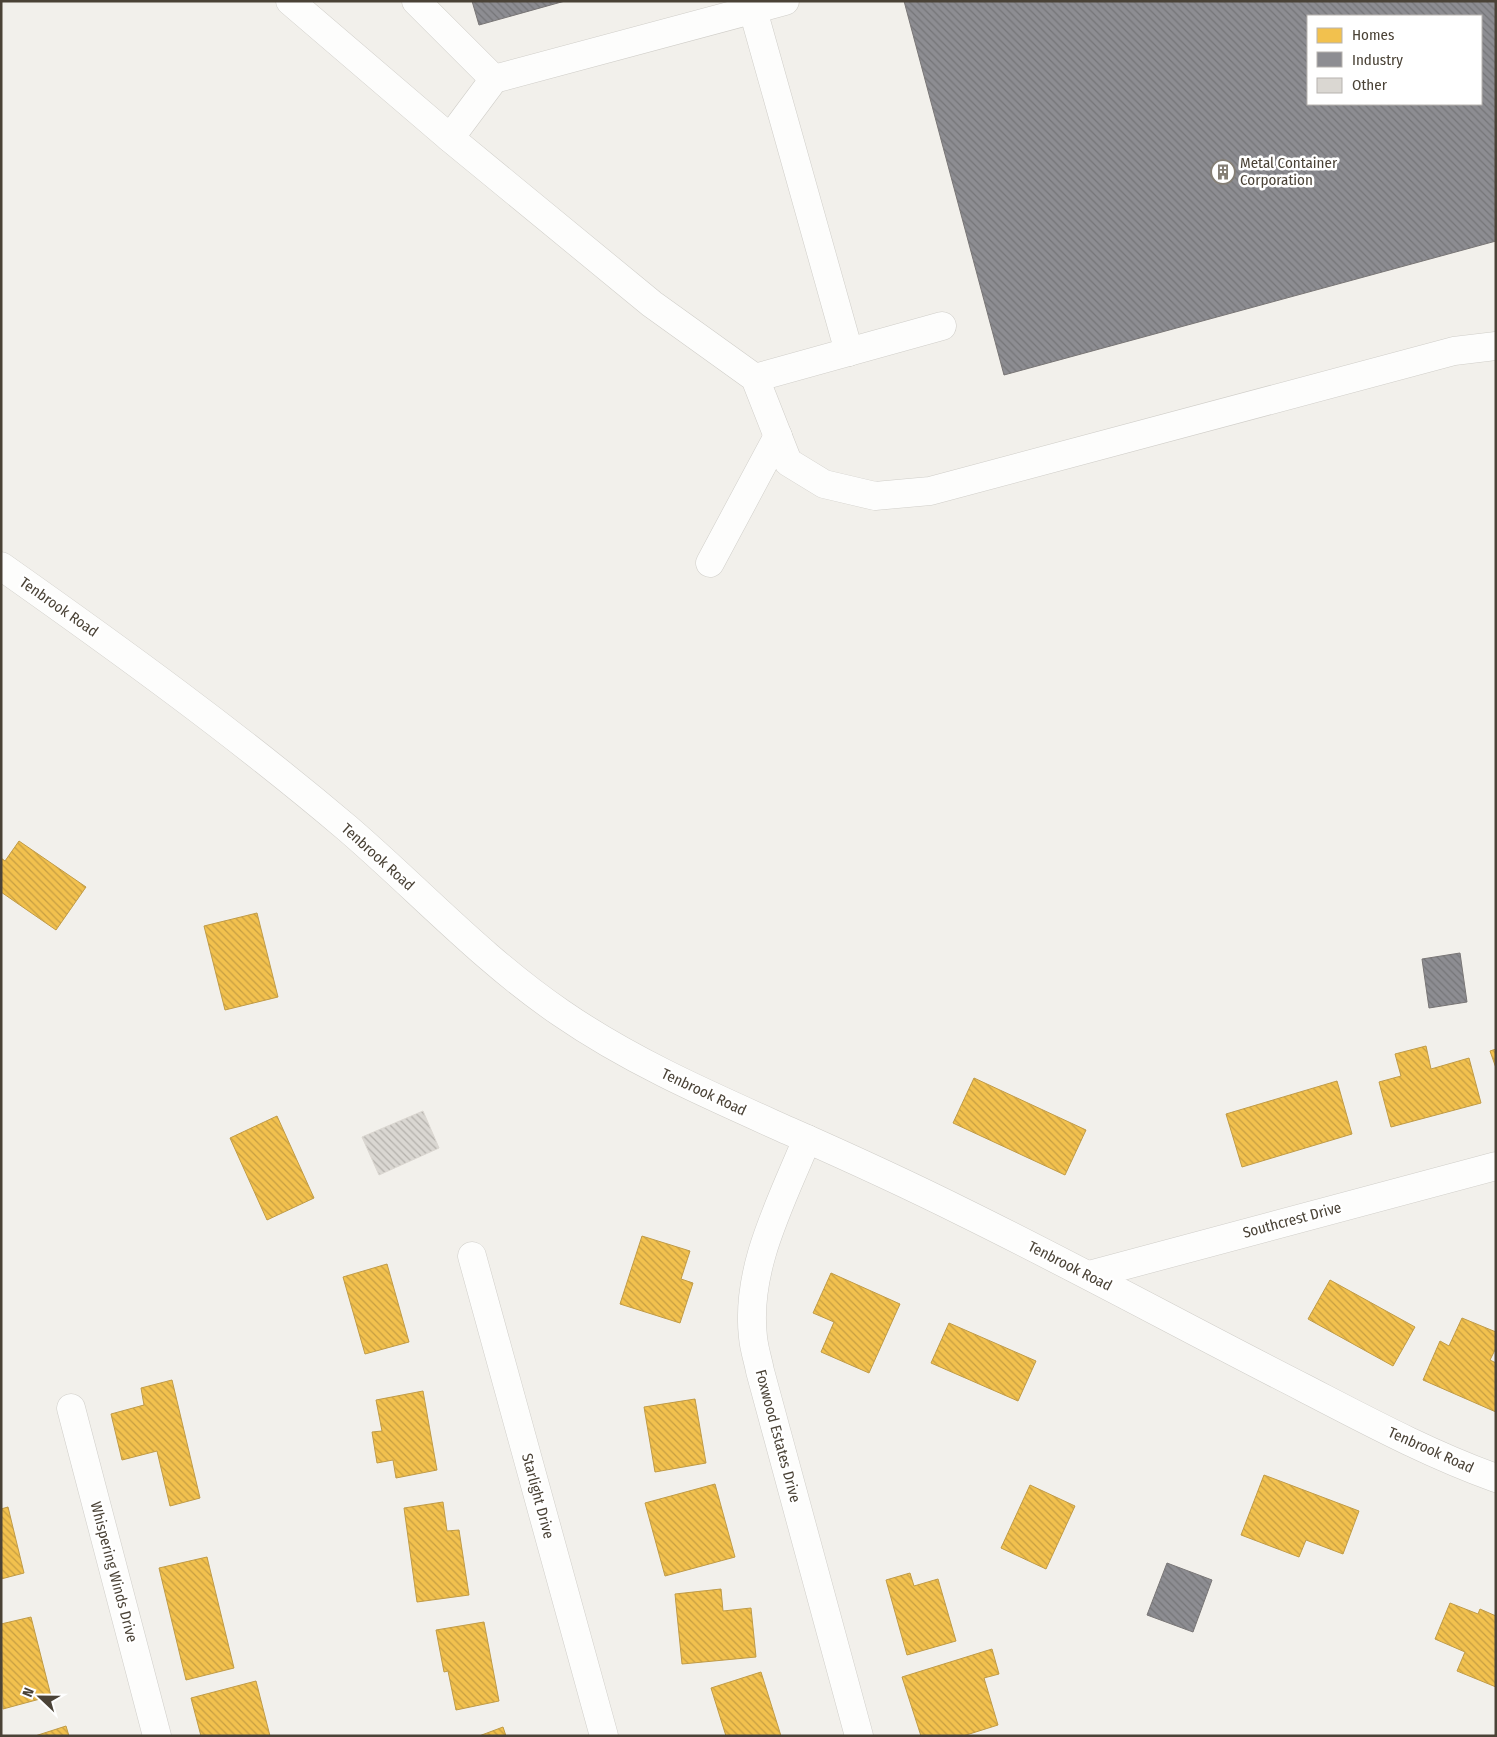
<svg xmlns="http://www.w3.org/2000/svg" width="1497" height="1737" font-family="'Fira Sans Condensed',sans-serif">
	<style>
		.homes { fill: url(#homes-back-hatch); stroke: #c09b47 }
		.industry { fill: url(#industry-back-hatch); stroke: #797676; fill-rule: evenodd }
		.building { fill: url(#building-back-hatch); stroke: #dbd7d1 }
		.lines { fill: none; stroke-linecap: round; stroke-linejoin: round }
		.minor-casing { stroke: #d0cec9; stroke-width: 29 }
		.minor { stroke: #fdfdfc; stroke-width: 28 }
		.labels { text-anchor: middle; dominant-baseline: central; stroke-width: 5; stroke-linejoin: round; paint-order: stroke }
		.poi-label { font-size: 15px; fill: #4a4236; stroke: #fff; text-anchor: start }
		.street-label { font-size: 15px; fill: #4a4236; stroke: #fff }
	</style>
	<defs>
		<pattern id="homes-back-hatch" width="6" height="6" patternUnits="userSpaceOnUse" patternTransform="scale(1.25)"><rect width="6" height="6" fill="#f2c14e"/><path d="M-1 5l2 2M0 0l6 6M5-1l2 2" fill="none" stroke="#c69e42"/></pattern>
		<pattern id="industry-back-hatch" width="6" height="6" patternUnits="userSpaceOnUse" patternTransform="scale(1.25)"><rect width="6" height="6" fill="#8d8d92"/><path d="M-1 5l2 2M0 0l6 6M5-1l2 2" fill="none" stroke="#757578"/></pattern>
		<pattern id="building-back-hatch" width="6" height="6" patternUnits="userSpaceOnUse" patternTransform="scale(1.25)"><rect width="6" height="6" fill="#dad7d2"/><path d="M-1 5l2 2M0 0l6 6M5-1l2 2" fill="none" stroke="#b3b0ab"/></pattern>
	</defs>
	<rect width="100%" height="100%" fill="#f2f0eb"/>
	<g class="homes">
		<polygon points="19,841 86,887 56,930 1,892 1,858 5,861"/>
		<polygon points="257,913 278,997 225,1010 204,926"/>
		<polygon points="1426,1046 1431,1069 1469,1058 1481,1103 1391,1127 1379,1082 1401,1076 1395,1054"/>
		<polygon points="1496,1049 1496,1068 1490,1051"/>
		<polygon points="974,1078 1086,1130 1065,1175 953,1123"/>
		<polygon points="1337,1081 1352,1134 1242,1167 1226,1114"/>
		<polygon points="277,1116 314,1198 267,1220 230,1138"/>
		<polygon points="642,1236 690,1251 681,1279 693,1283 680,1323 620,1304"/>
		<polygon points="387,1264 409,1342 365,1354 343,1277"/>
		<polygon points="831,1273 900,1304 869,1373 821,1352 834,1322 813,1313"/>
		<polygon points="1330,1280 1415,1327 1393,1366 1308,1319"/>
		<polygon points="1462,1318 1496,1332 1496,1348 1490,1360 1496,1363 1496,1412 1423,1380 1440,1341 1449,1346"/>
		<polygon points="949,1323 1036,1361 1018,1401 931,1363"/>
		<polygon points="172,1380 200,1498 170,1506 157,1451 122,1460 111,1414 144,1405 141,1388"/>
		<polygon points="423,1391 437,1470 396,1478 393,1460 377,1463 372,1432 382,1431 376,1400"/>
		<polygon points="695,1399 706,1463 655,1472 644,1407"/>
		<polygon points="1264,1475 1359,1511 1343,1554 1306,1540 1299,1557 1241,1535"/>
		<polygon points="715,1484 735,1557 665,1576 645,1503"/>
		<polygon points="1030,1485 1075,1506 1046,1569 1001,1548"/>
		<polygon points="443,1502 447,1531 459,1530 469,1595 417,1602 404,1508"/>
		<polygon points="8,1507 24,1573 1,1579 1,1509"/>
		<polygon points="207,1557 234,1668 186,1680 159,1568"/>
		<polygon points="910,1573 914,1586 938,1579 956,1641 907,1655 886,1580"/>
		<polygon points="721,1589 723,1611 751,1608 756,1657 682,1664 675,1594"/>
		<polygon points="1450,1603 1478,1614 1480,1609 1496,1616 1496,1687 1457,1671 1465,1652 1435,1639"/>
		<polygon points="31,1617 51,1696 3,1709 1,1624"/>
		<polygon points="484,1622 499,1701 456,1710 448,1671 444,1672 436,1630"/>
		<polygon points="992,1649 999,1674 984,1678 998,1725 963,1736 921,1736 902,1677"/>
		<polygon points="761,1672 781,1736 726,1736 711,1688"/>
		<polygon points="256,1681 270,1736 201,1736 191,1698"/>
		<polygon points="66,1726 69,1736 35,1736"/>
		<polygon points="503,1727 506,1736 479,1736"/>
	</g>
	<g class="industry">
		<polygon points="472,1 565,1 479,25"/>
		<path d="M 904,1 L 1496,1 L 1496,241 L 1004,375 ZM 1308,16 L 1481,16 L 1481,104 L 1308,104 Z"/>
		<polygon points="1460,953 1467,1002 1429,1008 1422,959"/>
		<polygon points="1167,1563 1212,1580 1193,1632 1147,1615"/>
	</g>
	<polygon class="building" points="423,1111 439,1148 379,1175 362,1137"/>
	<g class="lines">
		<g class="minor-casing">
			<g id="minor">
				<polyline points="290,1 450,138 652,304 755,378 788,462 824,484 875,496 930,491 1454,351 1496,346"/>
				<polyline points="416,1 494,79"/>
				<polyline points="753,10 849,352"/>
				<polyline points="450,138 494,79 785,1"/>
				<polyline points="755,378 942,326"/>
				<polyline points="710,563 778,436"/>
				<path d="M 1,566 C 120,650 236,734 347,828 C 418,889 483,960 561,1013 C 632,1062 711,1096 789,1131 C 848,1157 907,1184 965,1213 C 1079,1269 1190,1330 1304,1388 C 1366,1420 1429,1454 1496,1478"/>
				<path d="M 807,1139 C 782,1201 745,1268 753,1337 C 754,1349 758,1360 760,1371 L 859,1736"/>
				<polyline points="472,1256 604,1736"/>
				<polyline points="1089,1275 1496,1166"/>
				<polyline points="71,1408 157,1736"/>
			</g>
		</g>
		<use href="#minor" class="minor"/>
	</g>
	<defs>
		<g id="building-ring" transform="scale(1.25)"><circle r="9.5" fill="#fff" stroke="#857f75" stroke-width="1.5"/><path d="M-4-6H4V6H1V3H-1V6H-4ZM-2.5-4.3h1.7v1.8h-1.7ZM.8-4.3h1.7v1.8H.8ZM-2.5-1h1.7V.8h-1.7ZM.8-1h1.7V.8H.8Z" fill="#857f75"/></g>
	</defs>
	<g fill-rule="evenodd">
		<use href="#building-ring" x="1223" y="172"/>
	</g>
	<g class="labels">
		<g class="poi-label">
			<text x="1240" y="163">Metal Container<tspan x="1240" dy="17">Corporation</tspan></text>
		</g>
		<g class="street-label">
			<text transform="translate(59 607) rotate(35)">Tenbrook Road</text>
			<text transform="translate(378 857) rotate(42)">Tenbrook Road</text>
			<text transform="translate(704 1092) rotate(25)">Tenbrook Road</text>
			<text transform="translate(1292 1220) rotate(-15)">Southcrest Drive</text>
			<text transform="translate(1070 1266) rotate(27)">Tenbrook Road</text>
			<text transform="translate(778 1436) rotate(75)">Foxwood Estates Drive</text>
			<text transform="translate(1431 1450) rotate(24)">Tenbrook Road</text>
			<text transform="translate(538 1496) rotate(75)">Starlight Drive</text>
			<text transform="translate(114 1572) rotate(75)">Whispering Winds Drive</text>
		</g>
	</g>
	<rect width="1497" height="1737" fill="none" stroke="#4a4236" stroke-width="5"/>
	<rect x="1307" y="15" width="175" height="90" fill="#ffffff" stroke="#b7b3af"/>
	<rect x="1317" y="28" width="25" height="15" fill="#f2c14e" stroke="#b7b3af"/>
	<text x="1352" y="40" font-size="15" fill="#4a4236">Homes</text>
	<rect x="1317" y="52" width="25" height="15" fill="#8d8d92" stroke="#b7b3af"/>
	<text x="1352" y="65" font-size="15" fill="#4a4236">Industry</text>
	<rect x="1317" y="78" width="25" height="15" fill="#dad7d2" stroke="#b7b3af"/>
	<text x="1352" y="90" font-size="15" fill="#4a4236">Other</text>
	<g transform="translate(40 1697) rotate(292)" stroke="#ffffff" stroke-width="4" paint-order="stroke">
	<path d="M0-4L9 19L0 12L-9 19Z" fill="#4a4236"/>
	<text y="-8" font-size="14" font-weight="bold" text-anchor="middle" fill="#4a4236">N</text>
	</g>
</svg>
